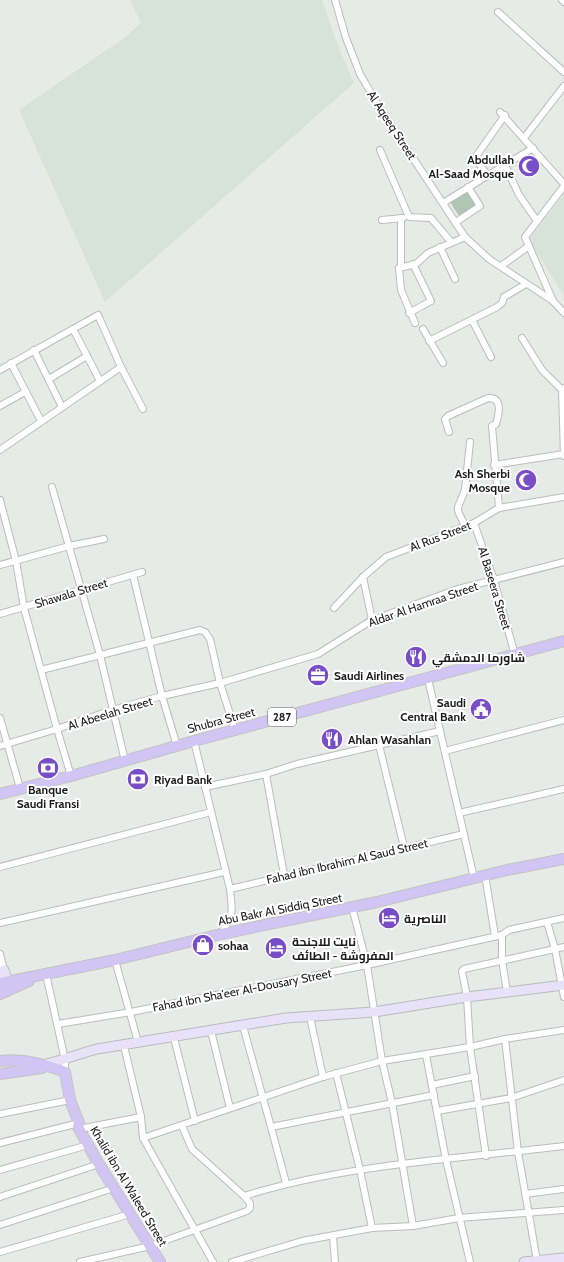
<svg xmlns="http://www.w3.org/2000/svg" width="564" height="1262" font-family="Cabin,Cairo,sans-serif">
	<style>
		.built { fill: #d7e2d8 }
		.green { fill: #afc6b2 }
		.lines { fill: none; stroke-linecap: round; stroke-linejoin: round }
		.street-casing { stroke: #babeba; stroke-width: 8 }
		.secondary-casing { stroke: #babeba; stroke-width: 11 }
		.primary-casing { stroke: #c4c4c4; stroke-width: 12 }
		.street { stroke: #fff; stroke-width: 6 }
		.secondary { stroke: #e8e2f9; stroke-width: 9 }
		.primary { stroke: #d1c5f3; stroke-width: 10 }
		.labels { text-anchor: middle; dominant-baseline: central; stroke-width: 4; stroke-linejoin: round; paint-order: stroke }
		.shield { fill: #fff; stroke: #606160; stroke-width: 1 }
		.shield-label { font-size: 11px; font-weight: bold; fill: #1c1d1c }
		.street-label { font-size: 12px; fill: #1c1d1c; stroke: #fff }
		.poi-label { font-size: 12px; font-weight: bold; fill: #1c1d1c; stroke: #fff; text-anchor: start }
	</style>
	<rect width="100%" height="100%" fill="#e6ebe7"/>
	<g class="built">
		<polygon points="130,0 322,0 338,46 354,83 105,302 19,110 124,38 141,23"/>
		<polygon points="564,194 564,296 529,240"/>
	</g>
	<polygon class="green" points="466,191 476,206 459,216 450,202"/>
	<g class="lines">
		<g class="street-casing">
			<g id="street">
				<polyline points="335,0 346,38 360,74 378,105 465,237 489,259 553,301 564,313"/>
				<polyline points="562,0 564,2"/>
				<polyline points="498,12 564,72"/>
				<polyline points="500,112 564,184"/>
				<polyline points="524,138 564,86"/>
				<polyline points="380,150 409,217 431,218 451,242"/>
				<polyline points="505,165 519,195 537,221"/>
				<polyline points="487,175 476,159 477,155 505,115"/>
				<polyline points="443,203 533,148"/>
				<polyline points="382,220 403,218"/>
				<polyline points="456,222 480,206 468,187"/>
				<polyline points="440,247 455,279"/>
				<polyline points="501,266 529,246"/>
				<polyline points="401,267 401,218"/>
				<polyline points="553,301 525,237 564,186"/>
				<polyline points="409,313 431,301 413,264"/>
				<polyline points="472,320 491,357"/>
				<polyline points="415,323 401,290 399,268 416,264 428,253 465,237"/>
				<polyline points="73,329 100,381"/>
				<polyline points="423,329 443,363"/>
				<polyline points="522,338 542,370 562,390"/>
				<polyline points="429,341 497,307 502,303 504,297 526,284"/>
				<polyline points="34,350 62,407"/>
				<polyline points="11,363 41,421"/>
				<polyline points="0,370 98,315 121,367 143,409"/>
				<polyline points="49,379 87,356"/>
				<polyline points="0,406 25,392"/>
				<path d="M 449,432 L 445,419 L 448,416 L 488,398 C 503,397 499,414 496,424 L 492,426 L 499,508"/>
				<polyline points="0,450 121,367"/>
				<polyline points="564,456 562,390 564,388"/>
				<polyline points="494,465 564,454"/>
				<polyline points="52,487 100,655 125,761"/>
				<polyline points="0,500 16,561 24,608 57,729 71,776"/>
				<polyline points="474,523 494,580 515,655"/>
				<polyline points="465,526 458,511 458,507 465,490 470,442"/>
				<polyline points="0,565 69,546 104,539"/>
				<polyline points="133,575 162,696 177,746"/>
				<polyline points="363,577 372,620"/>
				<polyline points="334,608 363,577 386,557 474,523 499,508 564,497"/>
				<polyline points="0,614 142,572"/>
				<polyline points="41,670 200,630 205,632 210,639 220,683 235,730"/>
				<polyline points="428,679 474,878"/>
				<polyline points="0,718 20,788"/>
				<path d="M 194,741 L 230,889 C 232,909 235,916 221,933"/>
				<polyline points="379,745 404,847"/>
				<polyline points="0,746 57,729 112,710 162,696 220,683 318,654 372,620 458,589 564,562"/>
				<polyline points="445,751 564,720"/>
				<polyline points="266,774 284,875"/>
				<polyline points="205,787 266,774 297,764 440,731"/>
				<polyline points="459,813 564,789"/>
				<polyline points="0,867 211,812"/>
				<polyline points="485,875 495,936"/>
				<polyline points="230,889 464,834"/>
				<polyline points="352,907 367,965 382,1061 392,1103 413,1226"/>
				<polyline points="547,922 555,949 564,997"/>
				<polyline points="0,923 224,872"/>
				<polyline points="502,935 502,960 507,992"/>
				<polyline points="0,954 4,970 2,970"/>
				<polyline points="115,960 138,1042"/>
				<polyline points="46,974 65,1060 65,1072"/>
				<polyline points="310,1017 323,1077"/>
				<polyline points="58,1024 131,1012 367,965 502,935 509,930 564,918"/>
				<polyline points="243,1026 271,1127 434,1095"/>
				<polyline points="211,1031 230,1108"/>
				<polyline points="174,1038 195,1121"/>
				<polyline points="505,1039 518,1152 537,1261"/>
				<polyline points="124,1046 141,1117 143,1138 213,1262"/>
				<polyline points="426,1055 446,1160 470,1262"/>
				<polyline points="336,1073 360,1170 372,1228"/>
				<polyline points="432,1085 475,1076"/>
				<polyline points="437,1111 511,1098 564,1080"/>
				<polyline points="0,1114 70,1100"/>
				<polyline points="271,1127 286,1183"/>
				<polyline points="79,1129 141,1117"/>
				<polyline points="143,1138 323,1077 382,1061 470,1047 505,1039 564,1030"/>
				<polyline points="0,1143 79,1123"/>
				<polyline points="486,1156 470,1047 467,997 462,971 464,969 564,947"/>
				<polyline points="0,1170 88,1145"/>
				<polyline points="525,1194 564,1189"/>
				<path d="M 244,1196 C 347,1164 458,1159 564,1146"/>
				<polyline points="0,1197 99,1164"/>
				<polyline points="0,1225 114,1188"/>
				<polyline points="333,1236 335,1262"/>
				<polyline points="0,1252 130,1214"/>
				<polyline points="80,1262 150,1246 247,1211 250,1208 250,1203 244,1196 192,1149 182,1126"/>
				<polyline points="232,1262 302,1241 372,1228 413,1226 459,1218 564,1210"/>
			</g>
		</g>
		<g class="secondary-casing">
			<g id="secondary">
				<polyline points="0,977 6,976 4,970"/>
				<path d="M 42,1065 C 61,1061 78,1054 97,1049 L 286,1018 L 374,1012 L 467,997 L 564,985"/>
				<polyline points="524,1262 564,1258"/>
			</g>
		</g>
		<g class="primary-casing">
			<g id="primary">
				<polyline points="0,794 71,776 194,741 564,641"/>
				<polyline points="0,983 115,960 221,934 377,902 507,870 564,859"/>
				<polyline points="0,994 29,981"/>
				<path d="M 0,1061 C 21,1058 45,1064 65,1072 L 70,1100 L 79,1123 L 78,1127 L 97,1161 L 160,1262"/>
				<polyline points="0,1074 42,1068"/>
			</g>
		</g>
		<use href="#street" class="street"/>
		<use href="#secondary" class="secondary"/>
		<use href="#primary" class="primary"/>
	</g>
	<defs>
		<g id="mosque-disc" transform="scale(1.15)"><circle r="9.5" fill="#784ec7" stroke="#fff"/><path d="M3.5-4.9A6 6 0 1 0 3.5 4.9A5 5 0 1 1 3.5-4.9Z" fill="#fff"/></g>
		<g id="restaurant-disc" transform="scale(1.15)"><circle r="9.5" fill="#784ec7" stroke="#fff"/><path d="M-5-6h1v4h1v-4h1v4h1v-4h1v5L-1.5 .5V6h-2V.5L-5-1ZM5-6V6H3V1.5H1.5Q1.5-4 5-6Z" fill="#fff"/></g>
		<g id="office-disc" transform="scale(1.15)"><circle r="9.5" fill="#784ec7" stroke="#fff"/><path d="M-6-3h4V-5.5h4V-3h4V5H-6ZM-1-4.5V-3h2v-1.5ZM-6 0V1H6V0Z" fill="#fff"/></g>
		<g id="civic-disc" transform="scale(1.15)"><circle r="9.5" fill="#784ec7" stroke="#fff"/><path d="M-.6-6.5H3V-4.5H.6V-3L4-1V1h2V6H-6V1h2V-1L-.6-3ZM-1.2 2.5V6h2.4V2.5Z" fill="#fff"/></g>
		<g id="bank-disc" transform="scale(1.15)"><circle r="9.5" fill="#784ec7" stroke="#fff"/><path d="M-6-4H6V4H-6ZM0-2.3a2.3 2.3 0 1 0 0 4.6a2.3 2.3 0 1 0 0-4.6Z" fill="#fff"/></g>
		<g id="hotel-disc" transform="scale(1.15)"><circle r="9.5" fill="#784ec7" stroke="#fff"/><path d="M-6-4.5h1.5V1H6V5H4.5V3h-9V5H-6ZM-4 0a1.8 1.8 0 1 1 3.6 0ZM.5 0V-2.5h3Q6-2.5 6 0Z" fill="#fff"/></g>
		<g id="shop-disc" transform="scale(1.15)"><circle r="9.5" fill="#784ec7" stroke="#fff"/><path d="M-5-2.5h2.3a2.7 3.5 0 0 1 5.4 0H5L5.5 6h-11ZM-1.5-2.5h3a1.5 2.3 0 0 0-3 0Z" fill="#fff"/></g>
	</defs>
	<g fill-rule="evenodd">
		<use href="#mosque-disc" x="529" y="166"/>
		<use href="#mosque-disc" x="526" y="480"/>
		<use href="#restaurant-disc" x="416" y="657"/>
		<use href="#office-disc" x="318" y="675"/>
		<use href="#civic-disc" x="481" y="709"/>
		<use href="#restaurant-disc" x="332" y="739"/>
		<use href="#bank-disc" x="48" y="768"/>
		<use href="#bank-disc" x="138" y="779"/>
		<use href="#hotel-disc" x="389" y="918"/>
		<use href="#shop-disc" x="203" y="945"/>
		<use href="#hotel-disc" x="276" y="948"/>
	</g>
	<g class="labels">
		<rect class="shield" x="268" y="708" width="28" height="18" rx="3"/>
		<g class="shield-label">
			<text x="282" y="717">287</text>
		</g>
		<g class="street-label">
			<text transform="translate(392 125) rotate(57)">Al Aqeeq Street</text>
			<text transform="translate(440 536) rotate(-21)">Al Rus Street</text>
			<text transform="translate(495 588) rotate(73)">Al Baseera Street</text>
			<text transform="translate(71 593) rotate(-17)">Shawala Street</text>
			<text transform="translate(423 604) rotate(-19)">Aldar Al Hamraa Street</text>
			<text transform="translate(110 713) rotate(-17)">Al Abeelah Street</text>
			<text transform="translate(221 720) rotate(-15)">Shubra Street</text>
			<text transform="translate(347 861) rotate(-13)">Fahad ibn Ibrahim Al Saud Street</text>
			<text transform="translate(280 909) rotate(-11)">Abu Bakr Al Siddiq Street</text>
			<text transform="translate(242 990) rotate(-11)">Fahad ibn Sha'eer Al-Dousary Street</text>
			<text transform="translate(129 1186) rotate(59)">Khalid ibn Al Waleed Street</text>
		</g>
		<g class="poi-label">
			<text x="514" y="159" text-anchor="end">Abdullah<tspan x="514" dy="14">Al-Saad Mosque</tspan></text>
			<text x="510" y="473" text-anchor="end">Ash Sherbi<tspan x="510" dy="14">Mosque</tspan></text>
			<text x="432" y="657">شاورما الدمشقي</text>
			<text x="334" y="675">Saudi Airlines</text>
			<text x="466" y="702" text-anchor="end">Saudi<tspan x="466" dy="14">Central Bank</tspan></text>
			<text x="348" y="739">Ahlan Wasahlan</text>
			<text x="154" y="779">Riyad Bank</text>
			<text x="48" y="789" text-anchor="middle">Banque<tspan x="48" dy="14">Saudi Fransi</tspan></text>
			<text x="404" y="918">الناصرية</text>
			<text x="292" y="941">نايت للاجنحة<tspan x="292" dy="14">المفروشة - الطائف</tspan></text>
			<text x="218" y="945">sohaa</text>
		</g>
	</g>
</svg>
